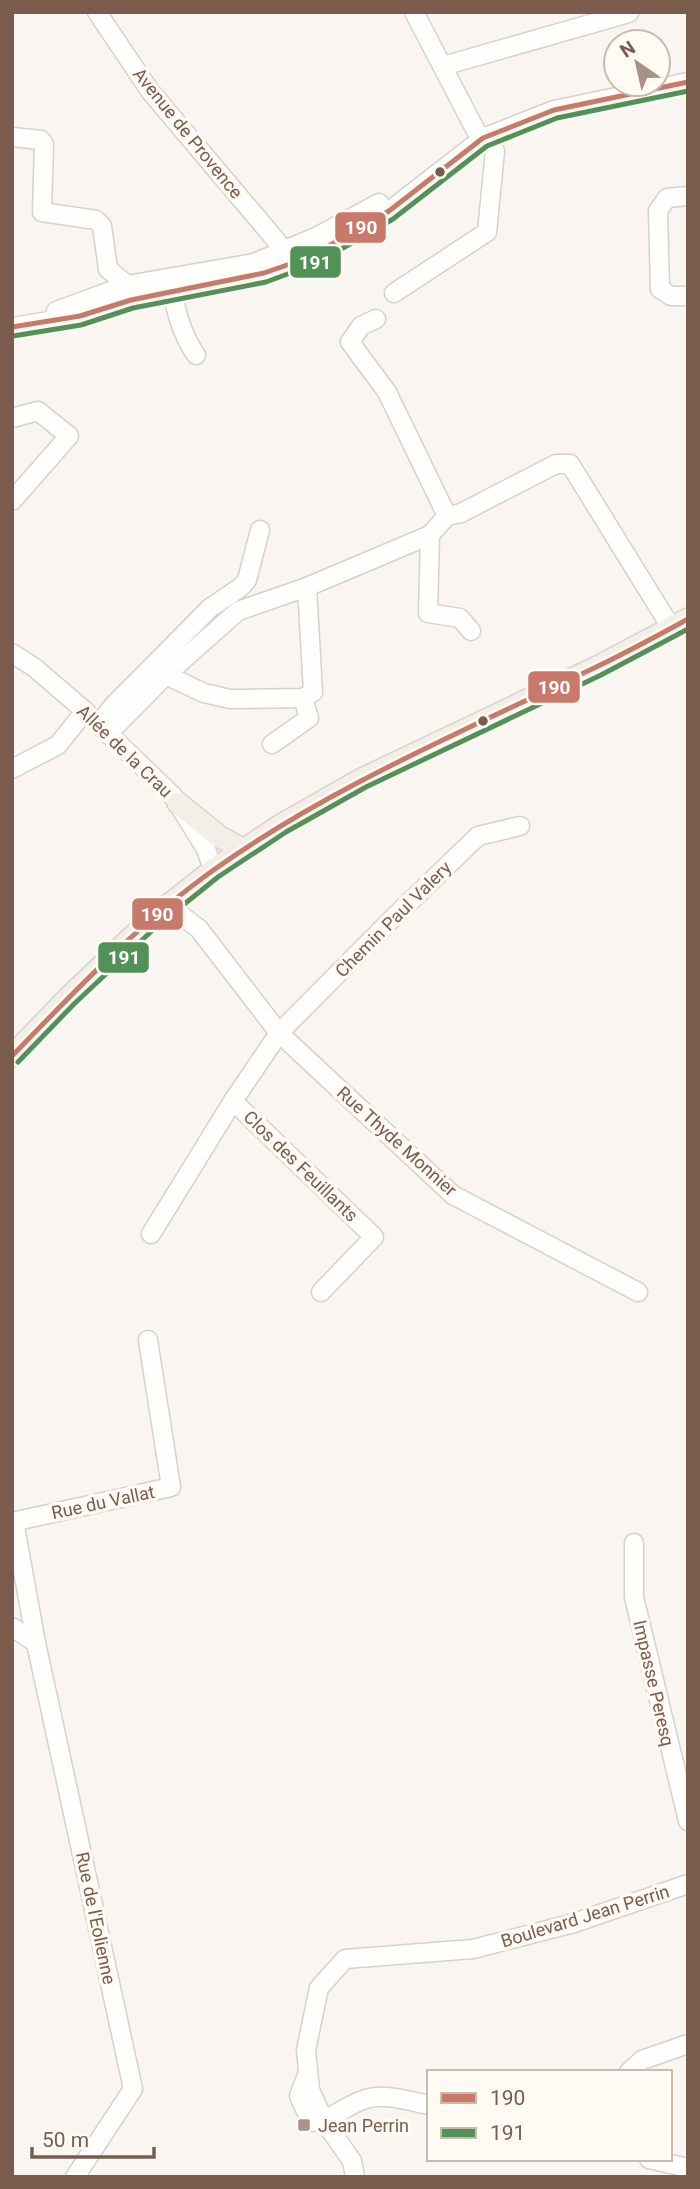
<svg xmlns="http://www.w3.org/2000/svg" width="700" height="2189" font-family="Roboto,sans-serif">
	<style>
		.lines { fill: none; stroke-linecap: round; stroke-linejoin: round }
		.minor-casing { stroke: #d7d1cb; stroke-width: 21 }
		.major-casing { stroke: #dad1cc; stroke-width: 24 }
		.minor { stroke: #fefefd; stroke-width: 18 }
		.major { stroke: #f3eee8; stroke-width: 21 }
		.bus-1-casing { stroke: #fffaf3; stroke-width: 10 }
		.bus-2-casing { stroke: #fffaf3; stroke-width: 10 }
		.bus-1 { stroke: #c87a6a; stroke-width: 5 }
		.bus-2 { stroke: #529258; stroke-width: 5 }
		.bus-dot { fill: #7a5c4d; stroke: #fffaf3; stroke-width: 2.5 }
		.poi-dot { fill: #a69286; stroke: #fffaf3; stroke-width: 2.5 }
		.labels { text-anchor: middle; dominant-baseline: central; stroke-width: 7; stroke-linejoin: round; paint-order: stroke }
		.street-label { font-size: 18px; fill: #7a5c4d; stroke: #fffaf3 }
		.poi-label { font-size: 18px; fill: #7a5c4d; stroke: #fffaf3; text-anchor: start }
		.line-badge { stroke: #fffaf3; stroke-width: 2.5 }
		.badge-label { font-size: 19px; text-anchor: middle; font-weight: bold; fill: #fff }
	</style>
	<rect width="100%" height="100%" fill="#f9f5f0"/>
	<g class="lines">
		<g class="minor-casing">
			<g id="minor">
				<polyline points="97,12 150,91 285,251 288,260"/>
				<polyline points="443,66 629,13"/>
				<polyline points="12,137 41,140 44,144 42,212 96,220 102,226 108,269 127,285 129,293"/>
				<polyline points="688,196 667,198 658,211 660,289 671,296 688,296"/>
				<path d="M 171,283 C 175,309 181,333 196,355"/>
				<polyline points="394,293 487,232 495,151 476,131 414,12"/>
				<polyline points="56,311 127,285 254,263 318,236 379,203"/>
				<polyline points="376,319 361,326 350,342 387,392 447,516"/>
				<polyline points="12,327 80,316 131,300 264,273 290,264 327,247 389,211 483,138 554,110 688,82"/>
				<polyline points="12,418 38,411 69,436 12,501"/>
				<polyline points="307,587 430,535"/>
				<polyline points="471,631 460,618 428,613 430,535 447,516 461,513 556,464 570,464 672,629"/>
				<polyline points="12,653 35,668 85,711 173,796 206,849 213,870"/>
				<polyline points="99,725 112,707 210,608 241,587 247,580 260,530"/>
				<polyline points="108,734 166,675 238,611 307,587 313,692 303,698 230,699 204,693 166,675"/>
				<polyline points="272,744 309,718 303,698"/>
				<polyline points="12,769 58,745 85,711"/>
				<polyline points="520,826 478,836 391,920 279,1033 453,1195 638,1292"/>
				<polyline points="233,1101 374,1237 321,1292"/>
				<polyline points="151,1234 233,1101 279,1033 199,929 169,906"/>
				<polyline points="14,1521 36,1643 133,2089 75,2177"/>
				<polyline points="12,1522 171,1487 148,1340"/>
				<polyline points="634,1543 634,1597 688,1821"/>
				<polyline points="12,1627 36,1643"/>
				<polyline points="629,2072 642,2060 688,2044"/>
				<path d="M 307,2075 L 299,2096 L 310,2120 L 313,2122 C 332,2120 345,2106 363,2100 C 383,2092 409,2101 429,2105"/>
				<polyline points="649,2159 688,2168"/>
				<polyline points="355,2177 352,2161 324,2121 310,2090 306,2050 319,1988 345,1959 473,1949 574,1923 688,1884"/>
			</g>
		</g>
		<g class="major-casing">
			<g id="major">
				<polyline points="178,803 220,837 244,850"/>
				<polyline points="12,1056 68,998 151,919 213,870 281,825 362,779 597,667 688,619"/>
			</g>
		</g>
		<use href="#minor" class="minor"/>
		<use href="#major" class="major"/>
		<g class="bus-1-casing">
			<g id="bus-1">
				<polyline points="12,327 80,316 131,300 264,273 290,264 327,247 389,211 483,138 554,110 688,82"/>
				<path d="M 12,1056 C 76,990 140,922 215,869 C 332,786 465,731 594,668 C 626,653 657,636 688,619"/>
			</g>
		</g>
		<g class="bus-2-casing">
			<g id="bus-2">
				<polyline points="13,336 81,325 133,308 266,282 293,272 331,255 393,219 487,146 557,118 688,91"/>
				<polyline points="18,1062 74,1004 157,926 218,877 286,832 366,787 601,675 688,629"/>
			</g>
		</g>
		<use href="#bus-1" class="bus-1"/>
		<use href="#bus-2" class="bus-2"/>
	</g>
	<g class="bus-dot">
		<circle cx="440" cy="172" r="6"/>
		<circle cx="483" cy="721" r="6"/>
	</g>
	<rect class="poi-dot" x="297" y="2118" width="14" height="14" rx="3.5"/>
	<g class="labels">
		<g class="street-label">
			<text transform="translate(188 133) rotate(51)">Avenue de Provence</text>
			<text transform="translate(125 751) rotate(44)">Allée de la Crau</text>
			<text transform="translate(393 919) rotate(-45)">Chemin Paul Valery</text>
			<text transform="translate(397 1141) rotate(42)">Rue Thyde Monnier</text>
			<text transform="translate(301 1166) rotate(44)">Clos des Feuillants</text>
			<text transform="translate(103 1502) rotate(-12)">Rue du Vallat</text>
			<text transform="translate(654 1683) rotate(77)">Impasse Peresq</text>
			<text transform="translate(585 1916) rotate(-17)">Boulevard Jean Perrin</text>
			<text transform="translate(96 1918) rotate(78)">Rue de l'Eolienne</text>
		</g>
		<g class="poi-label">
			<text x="318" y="2125">Jean Perrin</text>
		</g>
	</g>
	<g class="line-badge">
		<rect x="334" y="211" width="53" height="33" rx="7" fill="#c87a6a"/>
		<rect x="289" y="245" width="53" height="34" rx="7" fill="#529258"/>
		<rect x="527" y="670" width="54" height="34" rx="7" fill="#c87a6a"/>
		<rect x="131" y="897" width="53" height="34" rx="7" fill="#c87a6a"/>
		<rect x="97" y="941" width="53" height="33" rx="7" fill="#529258"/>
	</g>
	<g class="badge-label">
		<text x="361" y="234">190</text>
		<text x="315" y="269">191</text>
		<text x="554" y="694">190</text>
		<text x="157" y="921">190</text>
		<text x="124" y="964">191</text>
	</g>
	<rect width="700" height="2189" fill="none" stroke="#7a5c4d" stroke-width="28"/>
	<rect x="427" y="2070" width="245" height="91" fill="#fffaf3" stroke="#cabbb1" stroke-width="2"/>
	<rect x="441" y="2093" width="35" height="10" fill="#c87a6a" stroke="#cabbb1" stroke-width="2"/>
	<text x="490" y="2105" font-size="21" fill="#7a5c4d">190</text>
	<rect x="441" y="2128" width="35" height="10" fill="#529258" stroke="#cabbb1" stroke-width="2"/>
	<text x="490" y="2140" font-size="21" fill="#7a5c4d">191</text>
	<g transform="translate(637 63) rotate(326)"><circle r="33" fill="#fffaf3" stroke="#cabbb1" stroke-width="2"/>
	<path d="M0-5L12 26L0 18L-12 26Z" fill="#a69286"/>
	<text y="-10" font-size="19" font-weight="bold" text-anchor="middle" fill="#7a5c4d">N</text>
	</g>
	<path d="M32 2147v10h122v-10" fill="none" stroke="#7a5c4d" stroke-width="3.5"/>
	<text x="42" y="2147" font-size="21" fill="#7a5c4d" stroke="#fffaf3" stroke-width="5" paint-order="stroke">50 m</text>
</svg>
